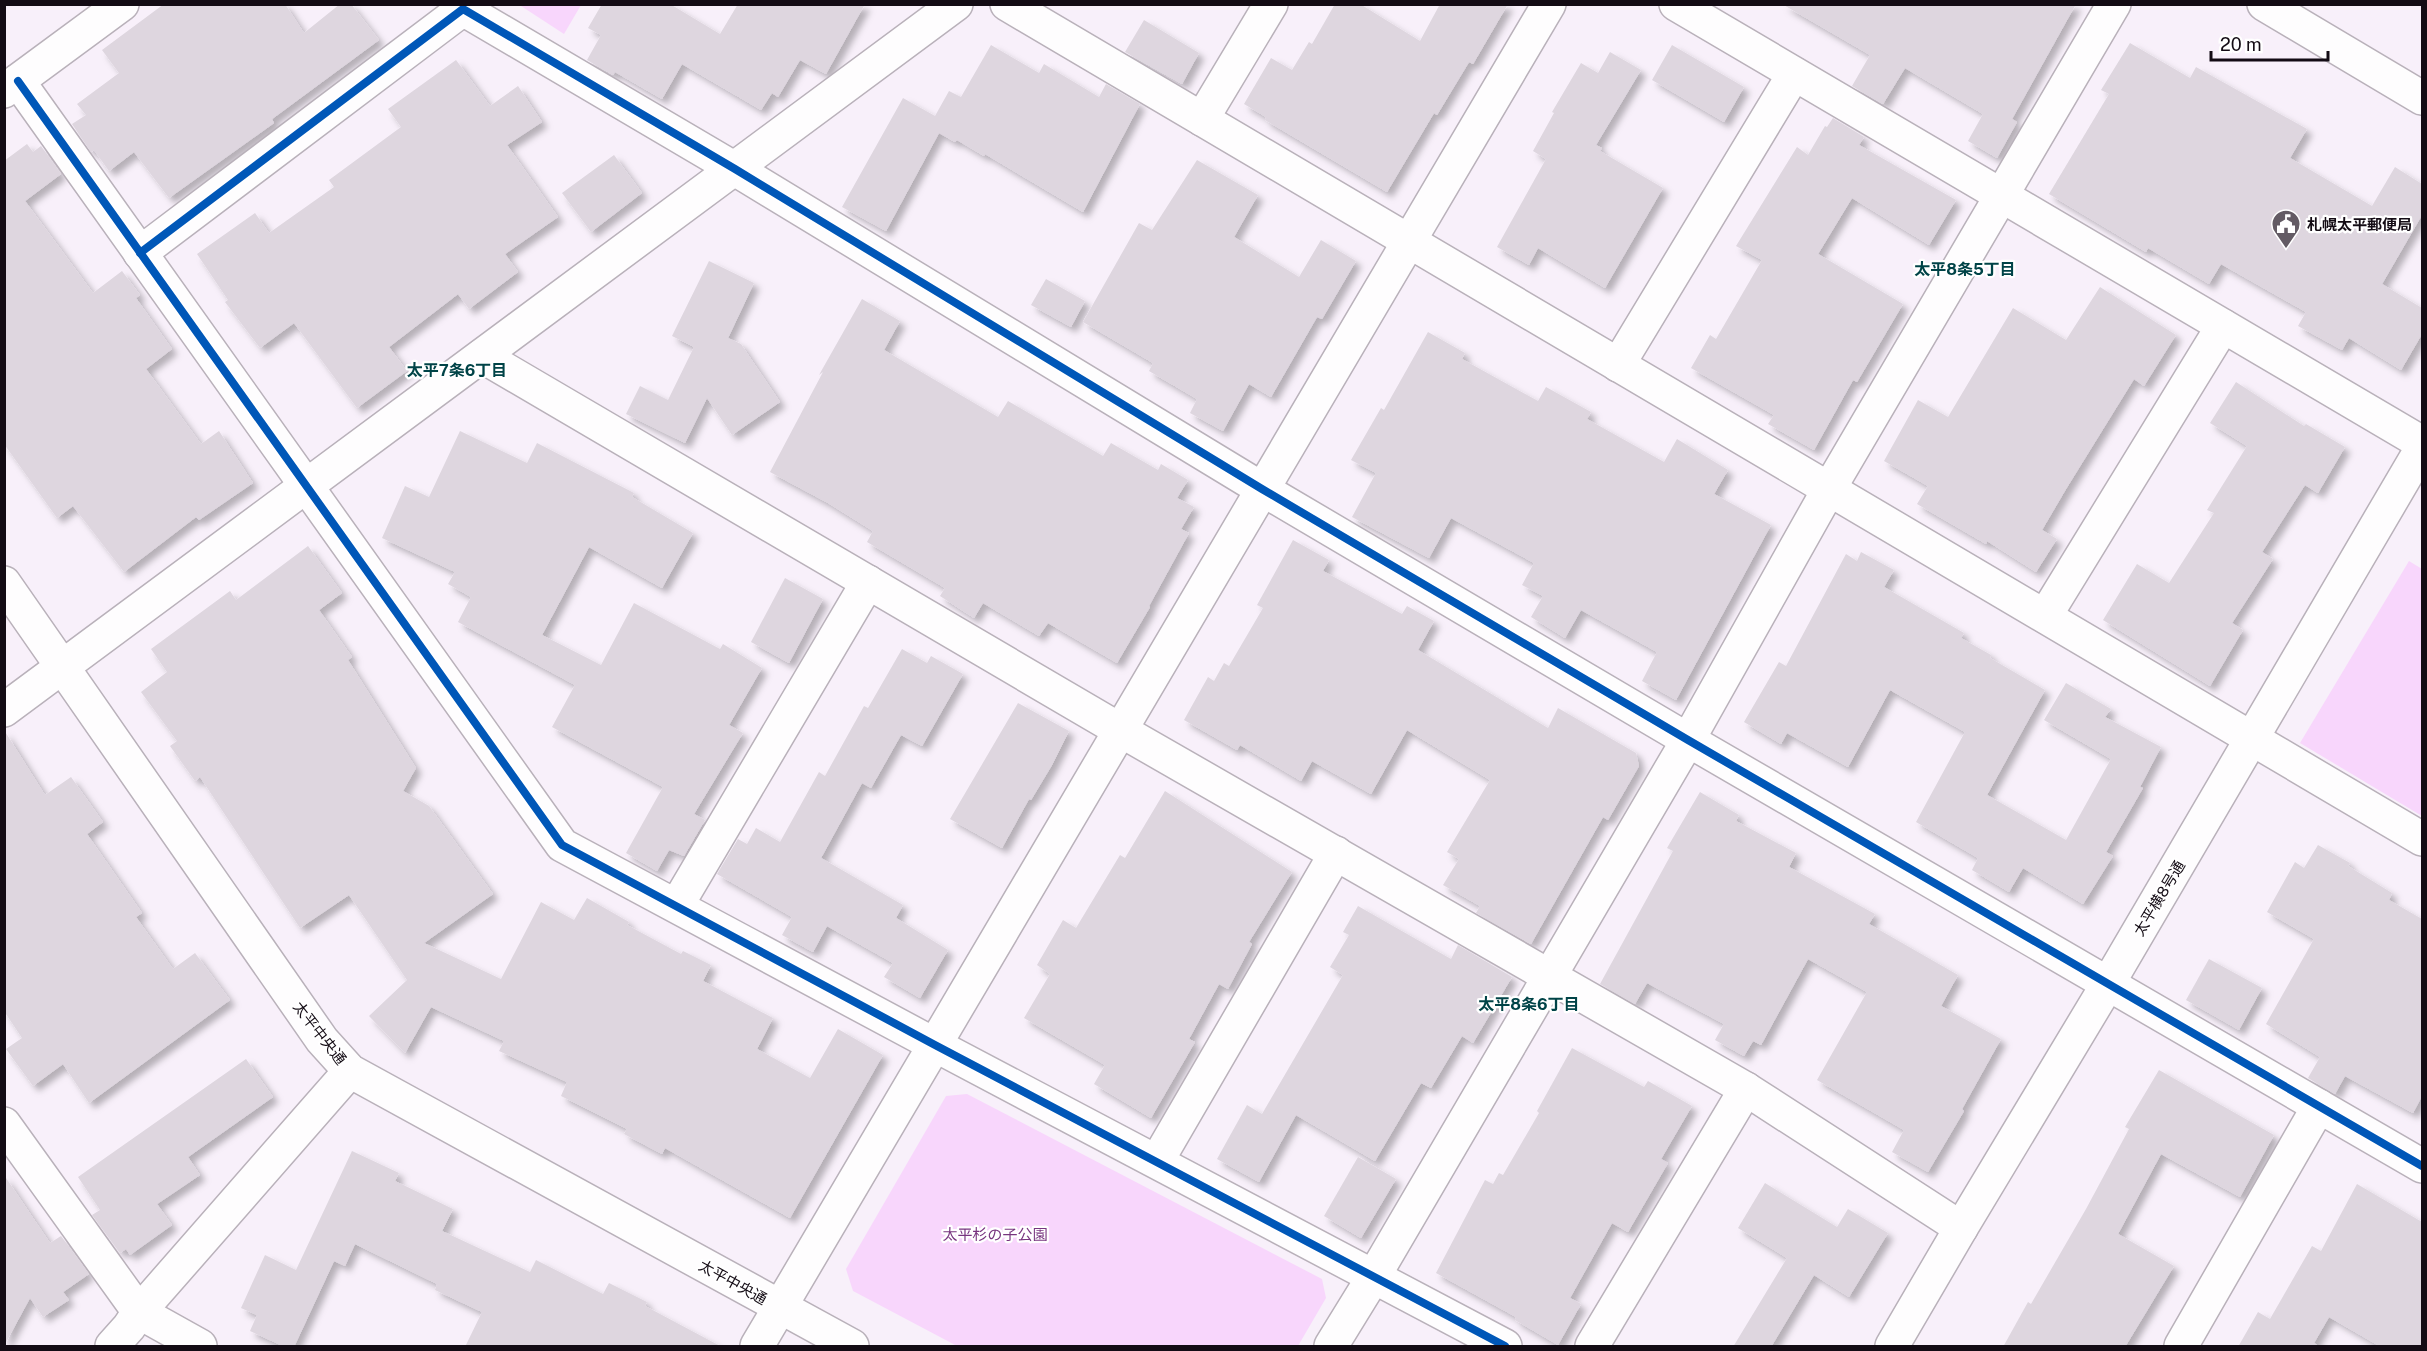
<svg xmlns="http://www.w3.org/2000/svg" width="2427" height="1351" font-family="'Public Sans','Noto Sans JP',sans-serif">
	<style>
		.green { fill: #f8d6fc }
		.building { fill: #ded6df; filter: url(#shadow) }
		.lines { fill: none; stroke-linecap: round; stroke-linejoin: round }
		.minor-casing { stroke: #b9b1ba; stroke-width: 36 }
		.major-casing { stroke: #b9b1ba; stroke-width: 36 }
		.minor { stroke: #fefdfe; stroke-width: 33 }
		.major { stroke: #fefdfe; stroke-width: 33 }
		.cycleway-casing { stroke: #fff; stroke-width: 11 }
		.cycleway { stroke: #0057b8; stroke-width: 8 }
		.labels { text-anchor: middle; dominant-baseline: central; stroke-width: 4.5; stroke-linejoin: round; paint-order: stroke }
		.poi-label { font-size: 15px; font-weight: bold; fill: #130b14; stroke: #fff; text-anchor: start }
		.street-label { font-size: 15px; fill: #130b14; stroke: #fff }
		.park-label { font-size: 15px; fill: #77347f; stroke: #fff }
		.neighbourhood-label { font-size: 16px; font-weight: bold; fill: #004347; stroke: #fff }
	</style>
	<defs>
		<filter id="shadow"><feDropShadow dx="5.5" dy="5.5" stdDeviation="3" flood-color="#0004"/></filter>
	</defs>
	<rect width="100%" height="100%" fill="#f8f0fa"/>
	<g class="green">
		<polygon points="518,4 581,4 581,5 564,34"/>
		<polygon points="2409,561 2422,569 2422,816 2300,743"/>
		<polygon points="967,1094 1322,1279 1326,1298 1298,1346 957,1346 853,1291 846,1269 946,1096"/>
	</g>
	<g class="building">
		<polygon points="164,4 285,4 304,33 340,4 351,4 379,40 272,119 274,123 169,198 134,152 109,171 94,150 91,152 72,124 86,115 77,104 119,73 102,50"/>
		<polygon points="602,4 670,4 720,34 738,4 865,4 826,74 800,60 778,97 772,93 761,110 682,64 662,99 615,72 613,75 587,60 601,35 588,28"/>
		<polygon points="1335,4 1360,4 1420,41 1440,4 1508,4 1473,64 1469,62 1437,115 1434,113 1387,192 1265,120 1266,117 1244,104 1271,58 1292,70 1309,42 1312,44"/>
		<polygon points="1782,4 2076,4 2012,119 2017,122 1997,158 1968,141 1983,114 1905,68 1883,104 1852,86 1870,55"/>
		<polygon points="1144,20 1199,53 1182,84 1125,52"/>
		<polygon points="2130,43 2190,78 2196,67 2307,129 2290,158 2372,206 2395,167 2422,184 2422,215 2382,284 2422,308 2422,334 2401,370 2349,338 2342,350 2298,326 2306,312 2221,264 2209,284 2148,248 2146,252 2049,194 2109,94 2101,90"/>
		<polygon points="991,45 1039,73 1044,64 1099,97 1106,84 1140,104 1083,212 985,154 984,156 957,140 955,142 939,133 886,231 842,207 903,98 935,116 949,91 961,97"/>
		<polygon points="1672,45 1744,87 1724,122 1652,80"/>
		<polygon points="1610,52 1641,70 1596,145 1602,148 1600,151 1663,188 1605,288 1538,248 1529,265 1497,247 1546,159 1533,151 1554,113 1552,112 1581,63 1598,73"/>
		<polygon points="456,60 490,106 518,86 542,122 507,145 558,217 505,254 518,272 469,309 458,294 389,347 407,371 357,408 294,323 260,348 225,302 228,300 197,254 255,213 269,233 334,187 329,180 401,127 388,109"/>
		<polygon points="1833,118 1864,137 1859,145 1956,200 1929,245 1852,198 1818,254 1903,304 1857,382 1853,380 1814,450 1768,424 1774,415 1691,368 1710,335 1716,339 1762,260 1736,246 1797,147 1808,155 1825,126 1827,127"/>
		<polygon points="27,144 33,152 41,146 61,174 25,201 93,293 122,271 140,295 136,298 172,349 146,369 201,444 219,431 253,483 199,520 196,517 124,572 73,506 57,518 4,444 4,161"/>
		<polygon points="614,155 642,193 591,232 562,193"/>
		<polygon points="1197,160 1258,195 1234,237 1299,277 1321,240 1356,261 1322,319 1317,317 1271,397 1249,384 1223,431 1190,413 1197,399 1149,371 1153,363 1083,322 1139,223 1152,230"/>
		<polygon points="709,261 754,283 728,338 741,344 780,402 732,435 707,398 685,443 626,414 640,386 668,400 694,347 672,336"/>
		<polygon points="1046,279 1085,301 1071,327 1031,305"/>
		<polygon points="2100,287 2176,335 2144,386 2134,379 2066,489 2042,530 2057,539 2036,572 1987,541 1986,544 1917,504 1928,486 1884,461 1918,400 1948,417 2013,308 2066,340"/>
		<polygon points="862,299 900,321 884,350 998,417 1008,401 1103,456 1111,443 1158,470 1161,464 1188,480 1177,498 1194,507 1181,529 1189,533 1149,606 1150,607 1117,663 1048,623 1039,636 983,603 974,618 940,596 945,588 867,542 873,531 828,503 770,472 823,372 819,375"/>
		<polygon points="1428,332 1465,353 1462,359 1538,401 1546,387 1591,412 1587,419 1664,462 1677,439 1728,470 1714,494 1771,525 1676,700 1642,681 1657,652 1581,610 1565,638 1531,617 1543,596 1522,585 1534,563 1451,518 1429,558 1352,517 1376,473 1351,460 1381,408 1384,410"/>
		<polygon points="2236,382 2304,426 2306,424 2345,447 2318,493 2305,485 2262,552 2273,559 2232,623 2243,630 2210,686 2103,620 2137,564 2169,583 2214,513 2207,510 2247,446 2210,423"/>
		<polygon points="460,431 527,463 537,443 634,493 632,497 693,533 662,588 589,547 542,635 601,665 634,603 720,649 723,644 762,668 729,725 743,733 694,814 705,820 684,856 669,850 657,871 626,853 663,787 552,727 575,685 458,622 471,597 448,584 455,572 382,538 405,486 429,497"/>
		<polygon points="1293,540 1329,560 1323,571 1402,614 1407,606 1434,621 1418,650 1548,728 1558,708 1636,753 1639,766 1608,820 1603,817 1531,944 1476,913 1480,906 1443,885 1459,859 1447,852 1490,780 1407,730 1371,794 1312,761 1301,781 1240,745 1237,750 1184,720 1208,677 1214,681 1224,663 1229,666 1263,608 1257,605"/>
		<polygon points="308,546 342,593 319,610 352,657 348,660 416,768 403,791 429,806 493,894 424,943 501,979 541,902 574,920 587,898 629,922 627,925 681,954 683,951 711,965 703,981 773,1018 757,1049 810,1078 838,1029 883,1055 790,1218 665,1148 662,1154 624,1134 627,1129 561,1096 567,1082 499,1051 504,1041 431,1007 405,1053 369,1016 407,980 349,895 300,928 200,777 195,781 170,746 177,741 141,692 167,672 151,649 230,591 236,600"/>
		<polygon points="1861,552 1894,570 1884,587 1964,633 1961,638 1991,655 1990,658 2045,690 1987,795 2066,840 2111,759 2044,720 2066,683 2111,709 2105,717 2161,747 2140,787 2143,788 2106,852 2113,856 2083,904 2023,868 2009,892 1972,870 1978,858 1916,822 1965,732 1890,690 1848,767 1787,733 1781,744 1744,722 1779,662 1786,666 1846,554 1857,561"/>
		<polygon points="785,578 823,599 789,663 751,642"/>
		<polygon points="902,649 927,663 931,656 963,674 922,746 901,735 871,788 862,783 821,858 903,905 896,918 948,950 920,998 884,977 893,963 827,926 813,952 782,935 792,917 717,874 738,839 747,844 756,828 780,842 819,772 825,776 864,706 868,708"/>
		<polygon points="1018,703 1069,731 1052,765 1031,800 1029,799 1002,848 950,819"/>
		<polygon points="4,730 45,795 71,777 103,822 87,834 142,913 136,917 173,969 195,953 230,1000 89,1103 63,1064 33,1086 6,1049 22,1038 4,1011"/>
		<polygon points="1165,791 1292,872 1249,942 1252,944 1228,989 1219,984 1189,1039 1195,1042 1151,1118 1094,1084 1105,1065 1024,1018 1050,974 1037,965 1063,920 1076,928 1120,855 1125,858"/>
		<polygon points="1700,792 1739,815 1736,821 1796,853 1789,867 1875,914 1869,924 1958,975 1941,1006 2001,1039 1962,1109 1964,1111 1928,1172 1892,1152 1904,1130 1817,1080 1867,992 1808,959 1761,1045 1753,1041 1744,1056 1715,1040 1724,1024 1647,983 1635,1004 1600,984 1673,851 1667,848"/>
		<polygon points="2318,845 2350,863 2348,866 2392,893 2389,900 2422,919 2422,1096 2413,1113 2345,1076 2335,1094 2308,1078 2320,1057 2266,1024 2314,939 2267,912 2295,862 2304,868"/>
		<polygon points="1358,906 1451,959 1458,945 1512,977 1473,1043 1462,1036 1431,1088 1421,1083 1375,1161 1296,1115 1259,1182 1217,1159 1247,1105 1262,1114 1343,975 1330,967 1349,935 1343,932"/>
		<polygon points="2209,959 2262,988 2239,1030 2186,1000"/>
		<polygon points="1572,1048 1644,1087 1648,1081 1692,1106 1661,1159 1668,1163 1628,1232 1612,1223 1570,1298 1581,1304 1558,1345 1515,1320 1516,1317 1436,1273 1485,1180 1493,1184 1499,1173 1503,1175 1539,1113 1537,1111"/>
		<polygon points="246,1059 273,1097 188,1157 200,1175 157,1204 172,1225 130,1255 126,1249 120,1253 92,1215 100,1210 78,1177"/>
		<polygon points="2159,1070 2274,1135 2240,1197 2161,1154 2118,1234 2174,1266 2125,1347 2003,1347 2028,1302 2031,1304 2086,1209 2129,1129 2125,1127"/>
		<polygon points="352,1151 399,1173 395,1181 453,1209 442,1231 530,1272 536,1260 603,1294 609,1283 647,1302 645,1306 722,1347 465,1347 482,1312 435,1290 437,1284 355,1244 345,1266 334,1261 294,1347 285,1347 250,1331 257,1315 241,1308 265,1255 296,1270"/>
		<polygon points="1358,1157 1396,1179 1361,1238 1324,1216"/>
		<polygon points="4,1175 50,1243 61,1236 89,1274 63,1292 69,1300 43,1317 30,1298 4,1346"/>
		<polygon points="1765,1183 1837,1227 1848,1209 1888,1233 1849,1297 1814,1275 1771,1347 1733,1347 1787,1258 1738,1228"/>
		<polygon points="2357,1184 2422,1222 2422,1347 2381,1347 2329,1317 2314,1343 2320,1347 2238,1347 2258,1312 2270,1319 2312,1246 2321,1251"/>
	</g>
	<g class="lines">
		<g class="minor-casing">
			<g id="minor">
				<polyline points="1007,4 2422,839"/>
				<polyline points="1676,4 2422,443"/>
				<polyline points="18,81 562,845 935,1045 1505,1346"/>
				<polyline points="4,91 122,4"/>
				<polyline points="1202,119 1271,4"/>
				<polyline points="140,253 463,9 735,169 1262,489 1688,740 2422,1166"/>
				<polyline points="482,356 1120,730 1746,1089 1961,1228"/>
				<polyline points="1618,365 1794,74"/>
				<polyline points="4,583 322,1040 350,1071 852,1346"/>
				<polyline points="2045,616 2223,326"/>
				<polyline points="4,710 956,4"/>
				<polyline points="677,905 868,582"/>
				<polyline points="4,1124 139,1312 200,1346"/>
				<polyline points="1157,1161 1336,853"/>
				<polyline points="112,1346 129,1327 139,1312 350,1071"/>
				<polyline points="757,1346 1549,4"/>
				<polyline points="1331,1346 1374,1276 1688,740 1829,489 2114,4"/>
				<polyline points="1592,1346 1746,1089"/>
				<polyline points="1892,1346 1961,1228 2109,982 2422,448"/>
				<polyline points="2181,1346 2319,1106"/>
			</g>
		</g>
		<g class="major-casing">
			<polyline id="major" points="2264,4 2422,98"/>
		</g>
		<use href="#minor" class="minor"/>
		<use href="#major" class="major"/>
		<g class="cycleway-casing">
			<g id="cycleway">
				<polyline points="18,81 562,845 935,1045 1505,1346"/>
				<polyline points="140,253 463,9 735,169 1262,489 1688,740 2422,1166"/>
			</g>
		</g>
		<use href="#cycleway" class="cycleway"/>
	</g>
	<defs>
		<g id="civic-pin" transform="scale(1.5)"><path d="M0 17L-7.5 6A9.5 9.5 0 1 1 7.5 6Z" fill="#635b64" stroke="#fff"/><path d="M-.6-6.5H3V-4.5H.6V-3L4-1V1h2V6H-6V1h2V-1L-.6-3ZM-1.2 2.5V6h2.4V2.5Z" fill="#fff"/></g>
	</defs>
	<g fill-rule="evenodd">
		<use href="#civic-pin" x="2286" y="224"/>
	</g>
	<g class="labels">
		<g class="poi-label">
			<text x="2307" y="224">札幌太平郵便局</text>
		</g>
		<g class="street-label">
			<text transform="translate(2159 898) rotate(-59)">太平横8号通</text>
			<text transform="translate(320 1033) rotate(52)">太平中央通</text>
			<text transform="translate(733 1282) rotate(29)">太平中央通</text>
		</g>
		<g class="park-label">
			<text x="995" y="1234">太平杉の子公園</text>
		</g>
		<g class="neighbourhood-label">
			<text x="1965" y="269">太平8条5丁目</text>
			<text x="457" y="370">太平7条6丁目</text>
			<text x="1529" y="1004">太平8条6丁目</text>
		</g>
	</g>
	<rect width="2427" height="1351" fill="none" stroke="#130b14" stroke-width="12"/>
	<path d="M2211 51v9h117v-9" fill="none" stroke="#130b14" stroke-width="3"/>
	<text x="2220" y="51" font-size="18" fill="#130b14" stroke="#ffffff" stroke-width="4.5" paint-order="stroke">20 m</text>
</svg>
